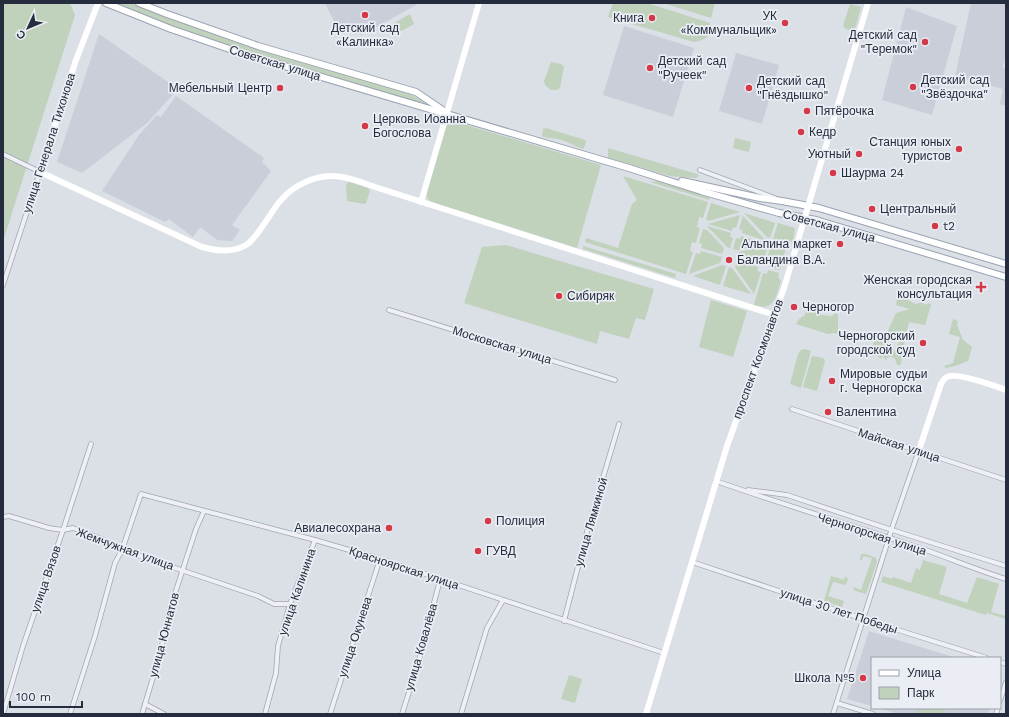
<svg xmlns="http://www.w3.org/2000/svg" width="1009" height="717" font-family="'Work Sans',sans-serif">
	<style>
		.built { fill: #c9ced8 }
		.green { fill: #c0d1bc }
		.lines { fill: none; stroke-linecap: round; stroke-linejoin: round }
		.street-casing { stroke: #a1a6b0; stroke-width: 5.5 }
		.primary-casing { stroke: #9aa3b2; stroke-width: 8 }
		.street { stroke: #eef0f5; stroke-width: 4 }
		.secondary { stroke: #fff; stroke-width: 6 }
		.primary { stroke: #fff; stroke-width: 6 }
		.poi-dot { fill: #d33948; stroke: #eaeef4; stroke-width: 1.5 }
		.labels { text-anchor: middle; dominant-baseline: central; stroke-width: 3.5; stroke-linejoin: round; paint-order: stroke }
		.poi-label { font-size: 12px; fill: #252c3d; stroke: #eaeef4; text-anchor: start }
		.street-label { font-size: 12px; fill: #252c3d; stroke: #eaeef4 }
	</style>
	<rect width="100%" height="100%" fill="#dbdfe6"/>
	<g class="built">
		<polygon points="325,3 415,3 416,5 362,35 337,27"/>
		<polygon points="971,3 1006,3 1006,53 1003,68 1006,69 1006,106 1000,104 1003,89 956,77 955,76"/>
		<polygon points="906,7 957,26 932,115 882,100"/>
		<polygon points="624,26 694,48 673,117 603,95"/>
		<polygon points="99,34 178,89 147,123 82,173 57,162"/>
		<polygon points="736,53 779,65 762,124 719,111"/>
		<polygon points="176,96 264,158 262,162 271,171 232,225 240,230 232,241 217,240 200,227 193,237 169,219 165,222 102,191 139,135 157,115 161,117"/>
		<polygon points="869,631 891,638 957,658 872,658 872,706 847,699"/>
		<polygon points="878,708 990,708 988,714 899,714"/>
	</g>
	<g class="green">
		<polygon points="3,3 70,3 75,15 3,241"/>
		<polygon points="114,3 131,3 177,21 235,42 410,94 434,108 245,52 201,37"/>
		<path d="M 613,3 L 647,3 L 710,23 C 713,36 705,40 694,42 L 608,17 Z"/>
		<polygon points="663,3 715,3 711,18"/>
		<polygon points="850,4 861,7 855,29 853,31 846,29 843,26"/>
		<polygon points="410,14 414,24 396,34 393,33 389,26"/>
		<polygon points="551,62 561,64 564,67 560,88 557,90 551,90 545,85 544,81"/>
		<polygon points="453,121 601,165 577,248 431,202 427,198 427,193 446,127 449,122"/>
		<path d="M 546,128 L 585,140 L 586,142 L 584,148 L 583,149 C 574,146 567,141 558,139 C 553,138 547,138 542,136 L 543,129 Z"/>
		<polygon points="735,138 751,142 749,152 733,148"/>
		<polygon points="608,148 697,174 699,176 696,178 670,176 608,158"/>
		<polygon points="623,176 708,202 703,218 699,217 697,227 700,228 696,243 692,242 690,251 693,252 686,274 585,242 586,238 618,248 632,204 637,200"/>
		<polygon points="658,181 710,197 709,200 650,182"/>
		<polygon points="349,182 368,188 370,191 366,203 365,204 347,201 346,188 347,183"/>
		<polygon points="711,203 740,212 708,221 706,219"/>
		<polygon points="744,213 775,223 770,238 767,237"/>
		<polygon points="740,215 736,228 733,227 732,231 708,224"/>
		<polygon points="743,216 766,241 742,233 742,230 739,229"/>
		<polygon points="778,223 795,228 793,241 788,243 787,246 776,243 777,240 773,239"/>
		<polygon points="707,226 731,233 730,237 733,238 730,248 727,247"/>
		<polygon points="703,229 707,230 724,248 722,254 701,248 702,244 699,243"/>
		<polygon points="741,236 765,243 738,250 733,249 736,238 740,239"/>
		<polygon points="506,245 654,289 645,320 636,318 629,339 600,331 597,344 464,303 482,247"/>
		<polygon points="775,245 786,248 780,270 769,267 769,264 766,263 770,248 774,249"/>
		<polygon points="583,246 676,274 675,278 583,249"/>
		<polygon points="764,246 768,247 763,262 760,261 759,264 738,258 739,252"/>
		<polygon points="701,251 722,257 720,263 689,274 696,253 700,254"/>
		<polygon points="737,261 758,267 757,271 761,272 754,294 735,267"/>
		<polygon points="722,265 726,266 720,285 693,276"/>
		<polygon points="729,267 732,268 751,294 723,286"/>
		<path d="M 768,270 L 779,273 L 778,277 L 781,281 C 776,296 775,312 754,305 L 763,273 L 767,274 Z"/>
		<polygon points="899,296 916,304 922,302 925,305 929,303 931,305 925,325 909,322 902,352 901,365 897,365 895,359 890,356 885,360 883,354 881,359 877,356 870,355 876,335 893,353 900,341 887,333 896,313 910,309 896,305 897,299"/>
		<polygon points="711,300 747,311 733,357 699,347"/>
		<path d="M 808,302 C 816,303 818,309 821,315 L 832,316 L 836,313 L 838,315 L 838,334 L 834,333 L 828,334 L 796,324 L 799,319 L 805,315 Z"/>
		<polygon points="953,319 958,321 957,325 963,340 972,347 968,361 955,366 946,368 944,366 953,363 960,337 949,334"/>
		<polygon points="805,349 811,351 801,388 790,384 798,354 801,350"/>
		<polygon points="812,356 823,358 825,361 817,391 803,387"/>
		<polygon points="861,554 866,554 876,558 877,562 866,594 856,591 853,589 853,587 861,590 872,558 863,556 862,560 860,560"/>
		<polygon points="923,560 947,567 939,594 967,603 977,577 999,584 991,612 1006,616 1006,619 987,613 986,615 881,582 883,576 892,579 893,577 911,583 916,568 920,570"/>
		<polygon points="831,576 844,580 845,576 848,579 846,585 833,582 828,596 844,601 842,607 824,601"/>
		<polygon points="569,675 582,679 575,703 561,699"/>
		<polygon points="918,708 942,708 946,711 945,714 917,714"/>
	</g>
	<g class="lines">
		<g class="street-casing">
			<g id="street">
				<polyline points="3,154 40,172 3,285"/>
				<polyline points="700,170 775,198"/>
				<polyline points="389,310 615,380"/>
				<polyline points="792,409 1006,480"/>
				<path d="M 716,481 C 784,505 852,525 920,548 C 949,558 977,570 1006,579"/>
				<polyline points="748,490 787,495 892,530 1006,566"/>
				<polyline points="3,517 9,516 49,528 63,530 73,528 102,539 122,550 258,596 274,604 290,604"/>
				<polyline points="692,562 863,619 987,658"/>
				<polyline points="564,621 588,528 619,424"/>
				<polyline points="1000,662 1006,664"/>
				<polyline points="1000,701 1006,682"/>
				<polyline points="837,703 873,714"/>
				<polyline points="145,704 164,714"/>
				<polyline points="3,714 23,646 63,530 91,444"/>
				<polyline points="70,714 95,636 115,563 122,550 141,494 315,540 380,559 664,653"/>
				<polyline points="142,714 161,651 167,618 196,529 204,511"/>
				<polyline points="265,714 276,673 278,646 290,604 315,540"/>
				<polyline points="330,714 380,559"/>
				<polyline points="402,714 418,664 440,580"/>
				<polyline points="461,714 487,628 503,600"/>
				<polyline points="833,714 893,525 920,447"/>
				<polyline points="996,714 998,708"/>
			</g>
		</g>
		<g class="primary-casing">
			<g id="primary">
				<polyline points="106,3 171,29 244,54 629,168 701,191 779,213 816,220 1006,277"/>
				<polyline points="139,3 167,14 258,46 416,92 444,111"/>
				<polyline points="682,181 760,198 782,201 819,208 1006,264"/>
			</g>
		</g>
		<use href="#street" class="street"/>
		<g class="secondary">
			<path d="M 98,3 L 76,60 L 40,172 L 202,247 C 216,251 233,253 246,245 C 254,240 259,231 264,224 C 270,216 275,206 282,199 C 293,186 314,176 331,176 C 346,176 361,182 375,187 L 775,315"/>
			<polyline points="421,202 479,3"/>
			<path d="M 920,447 L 941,384 C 943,381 944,378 947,377 C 957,372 995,386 1006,390"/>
			<polyline points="646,714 727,446 784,288 868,3"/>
		</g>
		<use href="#primary" class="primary"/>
	</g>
	<g class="poi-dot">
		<circle cx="365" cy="15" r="4"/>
		<circle cx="652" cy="18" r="4"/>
		<circle cx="785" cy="23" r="4"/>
		<circle cx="925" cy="42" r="4"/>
		<circle cx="650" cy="68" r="4"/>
		<circle cx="913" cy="87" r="4"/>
		<circle cx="280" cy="88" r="4"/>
		<circle cx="749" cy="88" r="4"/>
		<circle cx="807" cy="111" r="4"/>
		<circle cx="365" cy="126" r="4"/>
		<circle cx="801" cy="132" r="4"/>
		<circle cx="959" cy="149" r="4"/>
		<circle cx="859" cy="154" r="4"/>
		<circle cx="833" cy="173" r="4"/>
		<circle cx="872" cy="209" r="4"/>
		<circle cx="935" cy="226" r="4"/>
		<circle cx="840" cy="244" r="4"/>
		<circle cx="729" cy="260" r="4"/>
		<path d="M979 281h4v4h4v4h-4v4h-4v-4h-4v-4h4z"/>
		<circle cx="559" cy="296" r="4"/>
		<circle cx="794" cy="307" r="4"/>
		<circle cx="923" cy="343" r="4"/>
		<circle cx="832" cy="381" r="4"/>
		<circle cx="828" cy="412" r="4"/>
		<circle cx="488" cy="521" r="4"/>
		<circle cx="389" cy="528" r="4"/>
		<circle cx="478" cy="551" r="4"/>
		<circle cx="863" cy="678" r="4"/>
	</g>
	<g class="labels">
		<g class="poi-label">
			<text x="777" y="16" text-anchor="end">УК<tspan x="777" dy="14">«Коммунальщик»</tspan></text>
			<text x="644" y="18" text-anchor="end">Книга</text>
			<text x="365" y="28" text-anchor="middle">Детский сад<tspan x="365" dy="14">«Калинка»</tspan></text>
			<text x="917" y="35" text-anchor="end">Детский сад<tspan x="917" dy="14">"Теремок"</tspan></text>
			<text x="658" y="61">Детский сад<tspan x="658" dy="14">"Ручеек"</tspan></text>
			<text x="921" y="80">Детский сад<tspan x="921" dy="14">"Звёздочка"</tspan></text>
			<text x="757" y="81">Детский сад<tspan x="757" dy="14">"Гнёздышко"</tspan></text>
			<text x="272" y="88" text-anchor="end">Мебельный Центр</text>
			<text x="815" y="111">Пятёрочка</text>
			<text x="373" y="119">Церковь Иоанна<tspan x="373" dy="14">Богослова</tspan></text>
			<text x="809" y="132">Кедр</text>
			<text x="951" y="142" text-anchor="end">Станция юных<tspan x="951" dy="14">туристов</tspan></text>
			<text x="851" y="154" text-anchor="end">Уютный</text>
			<text x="841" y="173">Шаурма 24</text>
			<text x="880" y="209">Центральный</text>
			<text x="943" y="226">t2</text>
			<text x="832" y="244" text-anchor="end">Альпина маркет</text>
			<text x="737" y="260">Баландина В.А.</text>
			<text x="972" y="280" text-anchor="end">Женская городская<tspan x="972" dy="14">консультация</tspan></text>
			<text x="567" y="296">Сибиряк</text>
			<text x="802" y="307">Черногор</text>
			<text x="915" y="336" text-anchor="end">Черногорский<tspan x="915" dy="14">городской суд</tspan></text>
			<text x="840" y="374">Мировые судьи<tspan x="840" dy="14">г. Черногорска</tspan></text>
			<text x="836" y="412">Валентина</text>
			<text x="496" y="521">Полиция</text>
			<text x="381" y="528" text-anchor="end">Авиалесохрана</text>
			<text x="486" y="551">ГУВД</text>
			<text x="855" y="678" text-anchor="end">Школа №5</text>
		</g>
		<g class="street-label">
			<text transform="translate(275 63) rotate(17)">Советская улица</text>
			<text transform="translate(49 143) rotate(-72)">улица Генерала Тихонова</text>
			<text transform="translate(829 226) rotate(15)">Советская улица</text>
			<text transform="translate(502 345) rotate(17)">Московская улица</text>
			<text transform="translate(758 359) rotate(-70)">проспект Космонавтов</text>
			<text transform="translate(899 445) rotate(18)">Майская улица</text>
			<text transform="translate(591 522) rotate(-74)">улица Лямкиной</text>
			<text transform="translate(872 534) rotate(18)">Черногорская улица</text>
			<text transform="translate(125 549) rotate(20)">Жемчужная улица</text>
			<text transform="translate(404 568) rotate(18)">Красноярская улица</text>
			<text transform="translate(46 579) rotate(-71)">улица Вязов</text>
			<text transform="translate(297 592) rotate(-71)">улица Калинина</text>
			<text transform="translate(839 611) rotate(18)">улица 30 лет Победы</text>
			<text transform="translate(164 635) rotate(-75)">улица Юннатов</text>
			<text transform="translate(355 637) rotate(-72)">улица Окунева</text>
			<text transform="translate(421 647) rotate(-74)">улица Ковалёва</text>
		</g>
	</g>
	<rect width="1009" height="717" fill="none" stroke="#252c3d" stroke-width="8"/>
	<rect x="871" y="657" width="130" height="52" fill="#eaeef4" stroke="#9ba0ab"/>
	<rect x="879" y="670" width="20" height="6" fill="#ffffff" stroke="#9ba0ab"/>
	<text x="907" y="677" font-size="12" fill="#252c3d">Улица</text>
	<rect x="879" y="687" width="20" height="12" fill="#c0d1bc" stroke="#9ba0ab"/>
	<text x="907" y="697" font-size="12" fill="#252c3d">Парк</text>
	<g transform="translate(28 28) rotate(226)" stroke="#eaeef4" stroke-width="3" paint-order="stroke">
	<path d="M0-3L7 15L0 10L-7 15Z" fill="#252c3d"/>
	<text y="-6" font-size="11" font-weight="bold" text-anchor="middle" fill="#252c3d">С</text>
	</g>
	<path d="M10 701v6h72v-6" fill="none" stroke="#252c3d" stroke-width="2"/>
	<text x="16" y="701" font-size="12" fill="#252c3d" stroke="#eaeef4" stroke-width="3" paint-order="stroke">100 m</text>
</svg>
